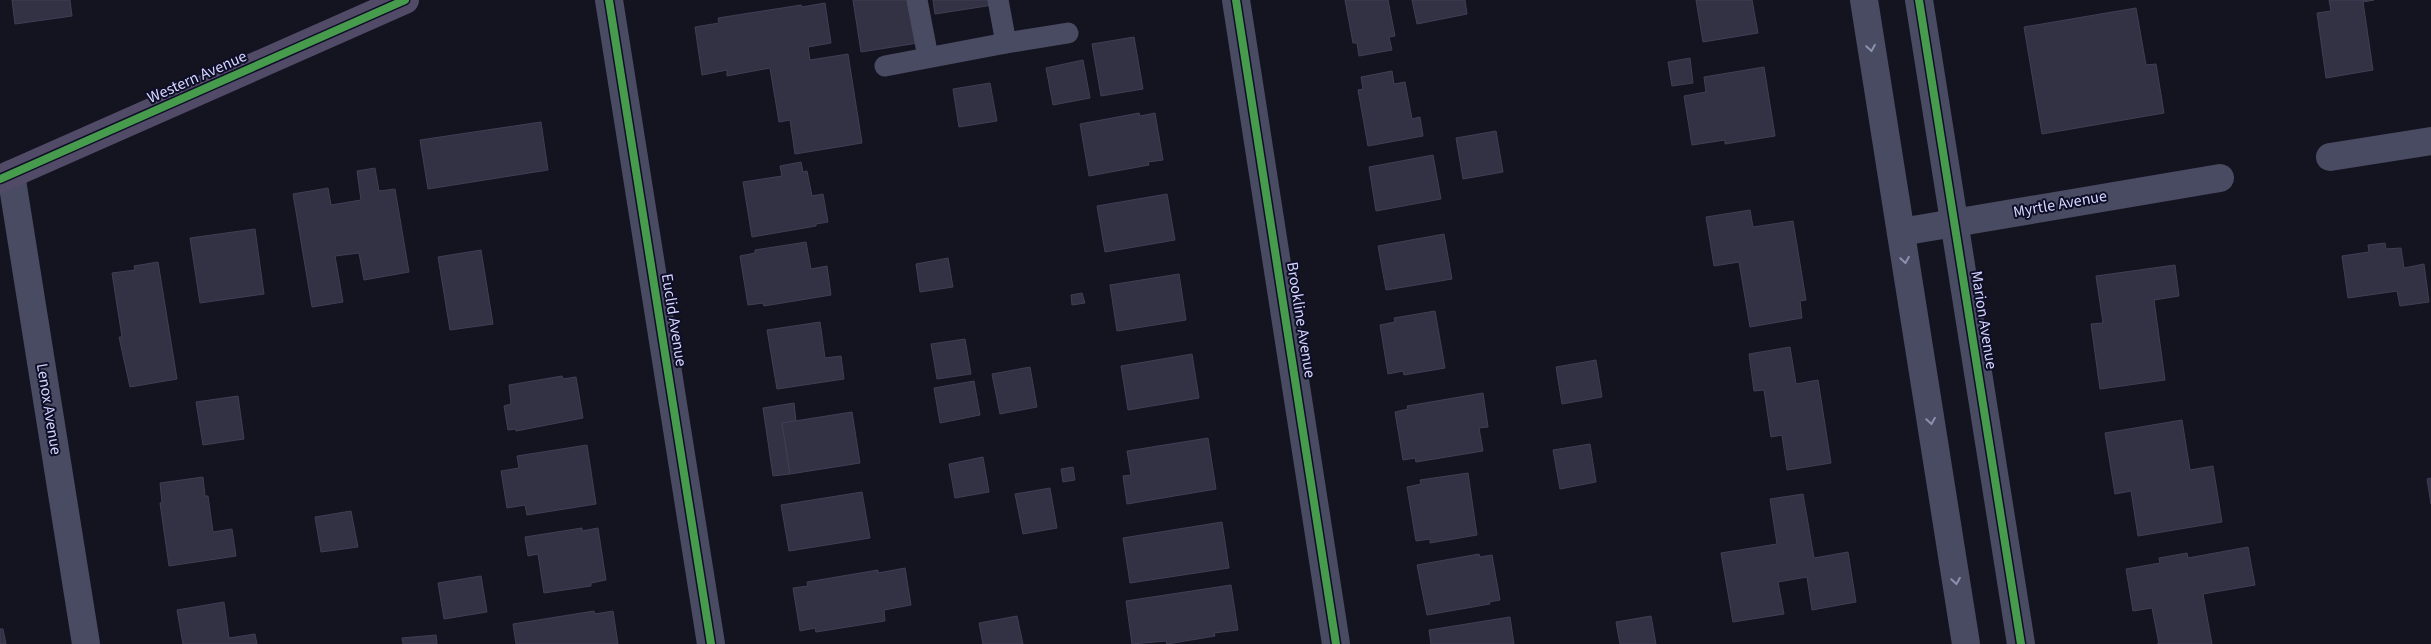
<svg xmlns="http://www.w3.org/2000/svg" width="2431" height="644" font-family="'Source Sans 3',sans-serif">
	<style>
		.building { fill: #323244; stroke: #3f3f55 }
		.lines { fill: none; stroke-linecap: round; stroke-linejoin: round }
		.lane { stroke: #494b62; stroke-width: 21 }
		.street { stroke: #494b62; stroke-width: 28 }
		.primary { stroke: #514b68; stroke-width: 28 }
		.cycleway-casing { stroke: #0f0e27; stroke-width: 11 }
		.cycleway { stroke: #469c4c; stroke-width: 8 }
		.oneway { stroke: #8e90b0 }
		.labels { text-anchor: middle; dominant-baseline: central; stroke-width: 4; stroke-linejoin: round; paint-order: stroke }
		.street-label { font-size: 16px; fill: #d4d6ff; stroke: #0f0e27 }
	</style>
	<rect width="100%" height="100%" fill="#141421"/>
	<g class="building">
		<polygon points="12,0 70,0 72,16 15,24"/>
		<polygon points="853,0 911,0 918,43 861,52"/>
		<polygon points="933,0 992,0 993,5 935,14"/>
		<polygon points="1345,0 1388,0 1395,36 1389,37 1392,50 1359,56 1357,43 1353,43"/>
		<polygon points="1412,0 1465,0 1467,14 1417,24"/>
		<polygon points="1696,0 1752,0 1758,33 1703,42"/>
		<polygon points="2329,0 2374,0 2363,2 2373,70 2326,78 2317,13 2331,11"/>
		<polygon points="825,3 831,43 808,47 810,60 848,54 862,143 795,154 790,120 779,122 770,68 727,76 727,70 702,75 695,27 719,23 718,18 801,5 802,7"/>
		<polygon points="2136,8 2146,65 2156,64 2164,113 2042,134 2024,27"/>
		<polygon points="1134,37 1143,89 1101,96 1092,44"/>
		<polygon points="1690,58 1693,83 1672,86 1668,62"/>
		<polygon points="1083,60 1090,98 1053,105 1046,68"/>
		<polygon points="1764,67 1775,136 1725,144 1725,140 1692,145 1684,96 1706,92 1704,77"/>
		<polygon points="1392,71 1394,84 1405,82 1412,119 1420,117 1423,136 1368,146 1358,90 1363,89 1361,77"/>
		<polygon points="990,83 997,121 959,127 953,89"/>
		<polygon points="1139,113 1140,116 1155,113 1163,160 1148,162 1149,165 1089,176 1080,124"/>
		<polygon points="541,122 548,170 428,189 420,140"/>
		<polygon points="1496,131 1503,172 1463,179 1456,138"/>
		<polygon points="1433,155 1441,199 1376,211 1369,167"/>
		<polygon points="801,162 803,172 807,171 812,196 823,194 828,222 816,224 816,226 752,237 743,182 782,176 780,166"/>
		<polygon points="375,168 379,191 395,189 409,272 364,280 359,253 335,256 343,302 312,307 293,194 328,188 331,205 361,200 357,171"/>
		<polygon points="1167,194 1175,240 1105,252 1097,206"/>
		<polygon points="1750,210 1753,227 1793,221 1806,300 1800,301 1802,318 1750,327 1739,262 1714,266 1706,217"/>
		<polygon points="255,229 264,294 200,303 190,238"/>
		<polygon points="1444,234 1452,279 1386,290 1378,246"/>
		<polygon points="806,242 811,269 827,266 831,295 764,306 763,303 748,305 740,256 755,253 755,250"/>
		<polygon points="2385,243 2386,249 2401,248 2404,268 2424,264 2429,302 2400,306 2397,291 2348,298 2342,256 2369,252 2368,245"/>
		<polygon points="481,250 493,324 450,330 438,257"/>
		<polygon points="948,258 953,287 920,292 916,264"/>
		<polygon points="158,262 177,379 130,387 119,337 122,337 112,273 135,270 134,266"/>
		<polygon points="2175,265 2179,296 2154,300 2165,380 2100,389 2091,324 2103,323 2096,276"/>
		<polygon points="1179,274 1186,320 1117,331 1110,285"/>
		<polygon points="1082,293 1085,303 1072,305 1071,295"/>
		<polygon points="1435,311 1445,368 1404,375 1403,371 1388,374 1380,325 1395,322 1394,318"/>
		<polygon points="820,322 825,358 841,356 844,379 777,389 767,330"/>
		<polygon points="965,339 971,374 937,379 931,344"/>
		<polygon points="1790,347 1796,384 1818,380 1831,463 1787,470 1782,435 1771,437 1764,390 1754,391 1749,354"/>
		<polygon points="1192,354 1199,398 1128,410 1121,366"/>
		<polygon points="1596,360 1602,397 1562,404 1556,367"/>
		<polygon points="1030,367 1037,407 1000,414 992,374"/>
		<polygon points="562,376 563,379 576,377 583,418 516,431 516,429 508,430 504,406 511,404 509,385"/>
		<polygon points="974,381 980,415 940,423 934,388"/>
		<polygon points="1483,393 1488,427 1479,428 1483,451 1416,462 1415,458 1403,460 1395,412 1408,409 1407,406"/>
		<polygon points="238,396 244,439 203,445 196,402"/>
		<polygon points="794,403 796,421 782,423 790,474 773,476 763,408"/>
		<polygon points="852,412 860,463 790,474 782,423"/>
		<polygon points="2182,420 2190,470 2213,466 2222,522 2138,536 2131,491 2115,494 2105,433"/>
		<polygon points="1208,438 1216,489 1127,504 1123,476 1131,475 1127,451"/>
		<polygon points="1590,444 1596,482 1560,489 1553,450"/>
		<polygon points="587,445 596,504 527,515 525,505 507,508 501,471 519,468 517,456"/>
		<polygon points="983,457 989,492 955,498 949,464"/>
		<polygon points="1073,467 1075,480 1063,482 1061,469"/>
		<polygon points="1468,473 1477,535 1430,543 1430,539 1416,541 1407,487 1421,484 1420,480"/>
		<polygon points="203,477 205,496 208,496 213,532 232,529 236,556 169,566 160,503 162,502 160,483"/>
		<polygon points="2431,478 2431,504 2427,479"/>
		<polygon points="1050,488 1057,528 1023,534 1015,494"/>
		<polygon points="862,492 870,538 789,551 781,505"/>
		<polygon points="1803,494 1814,558 1848,552 1856,602 1812,610 1807,577 1778,582 1784,614 1733,622 1721,553 1777,544 1770,499"/>
		<polygon points="351,511 358,547 321,552 315,517"/>
		<polygon points="1222,522 1229,568 1130,583 1123,538"/>
		<polygon points="582,528 582,531 598,528 606,580 591,583 591,586 544,593 538,554 528,556 525,537"/>
		<polygon points="2248,547 2255,585 2203,594 2212,644 2157,644 2159,644 2152,608 2133,611 2126,569 2160,563 2159,558 2187,553 2188,558"/>
		<polygon points="1479,554 1480,557 1492,555 1500,600 1489,602 1490,604 1427,615 1417,565"/>
		<polygon points="905,568 911,605 884,610 885,621 816,632 815,628 800,631 793,588 808,586 807,582 878,570 878,573"/>
		<polygon points="481,576 487,612 444,619 438,583"/>
		<polygon points="1231,585 1238,630 1214,633 1215,636 1167,644 1166,641 1132,644 1126,601"/>
		<polygon points="224,602 229,638 255,634 257,644 183,644 177,610"/>
		<polygon points="594,611 595,614 613,611 618,644 516,644 513,624"/>
		<polygon points="1017,616 1023,644 983,644 979,623"/>
		<polygon points="1651,616 1656,644 1620,644 1616,622"/>
		<polygon points="1510,617 1514,644 1431,644 1429,630"/>
		<polygon points="0,629 3,629 6,644 0,644"/>
		<polygon points="436,635 437,644 403,644 402,638"/>
	</g>
	<g class="lines">
		<g class="lane">
			<polyline points="917,0 928,57"/>
			<polyline points="998,0 1006,43 1068,33"/>
			<polyline points="885,66 1006,43"/>
		</g>
		<g class="street">
			<polyline points="609,0 711,644"/>
			<polyline points="1236,0 1336,644"/>
			<polyline points="1864,0 1966,644"/>
			<polyline points="1919,0 2021,644"/>
			<polyline points="2330,157 2431,141"/>
			<polyline points="11,174 86,644"/>
			<polyline points="1901,232 2220,178"/>
		</g>
		<polyline class="primary" points="0,179 405,0"/>
		<g class="cycleway-casing">
			<g id="cycleway">
				<polyline points="609,0 711,644"/>
				<polyline points="1236,0 1336,644"/>
				<polyline points="1919,0 2021,644"/>
				<polyline points="0,179 405,0"/>
			</g>
		</g>
		<use href="#cycleway" class="cycleway"/>
	</g>
	<defs><path id="oneway-chevron" d="M-2-3.5L2.5 0L-2 3.5" fill="none" stroke-width="1.6" stroke-linecap="round" stroke-linejoin="round" transform="scale(1.25)"/></defs>
	<g class="oneway">
		<use href="#oneway-chevron" transform="translate(1871 48) rotate(81)"/>
		<use href="#oneway-chevron" transform="translate(1905 260) rotate(81)"/>
		<use href="#oneway-chevron" transform="translate(1931 421) rotate(81)"/>
		<use href="#oneway-chevron" transform="translate(1956 581) rotate(81)"/>
	</g>
	<g class="labels">
		<g class="street-label">
			<text transform="translate(197 77) rotate(-24)">Western Avenue</text>
			<text transform="translate(2060 204) rotate(-10)">Myrtle Avenue</text>
			<text transform="translate(674 320) rotate(81)">Euclid Avenue</text>
			<text transform="translate(1301 320) rotate(81)">Brookline Avenue</text>
			<text transform="translate(1984 320) rotate(81)">Marion Avenue</text>
			<text transform="translate(49 409) rotate(81)">Lenox Avenue</text>
		</g>
	</g>
</svg>
